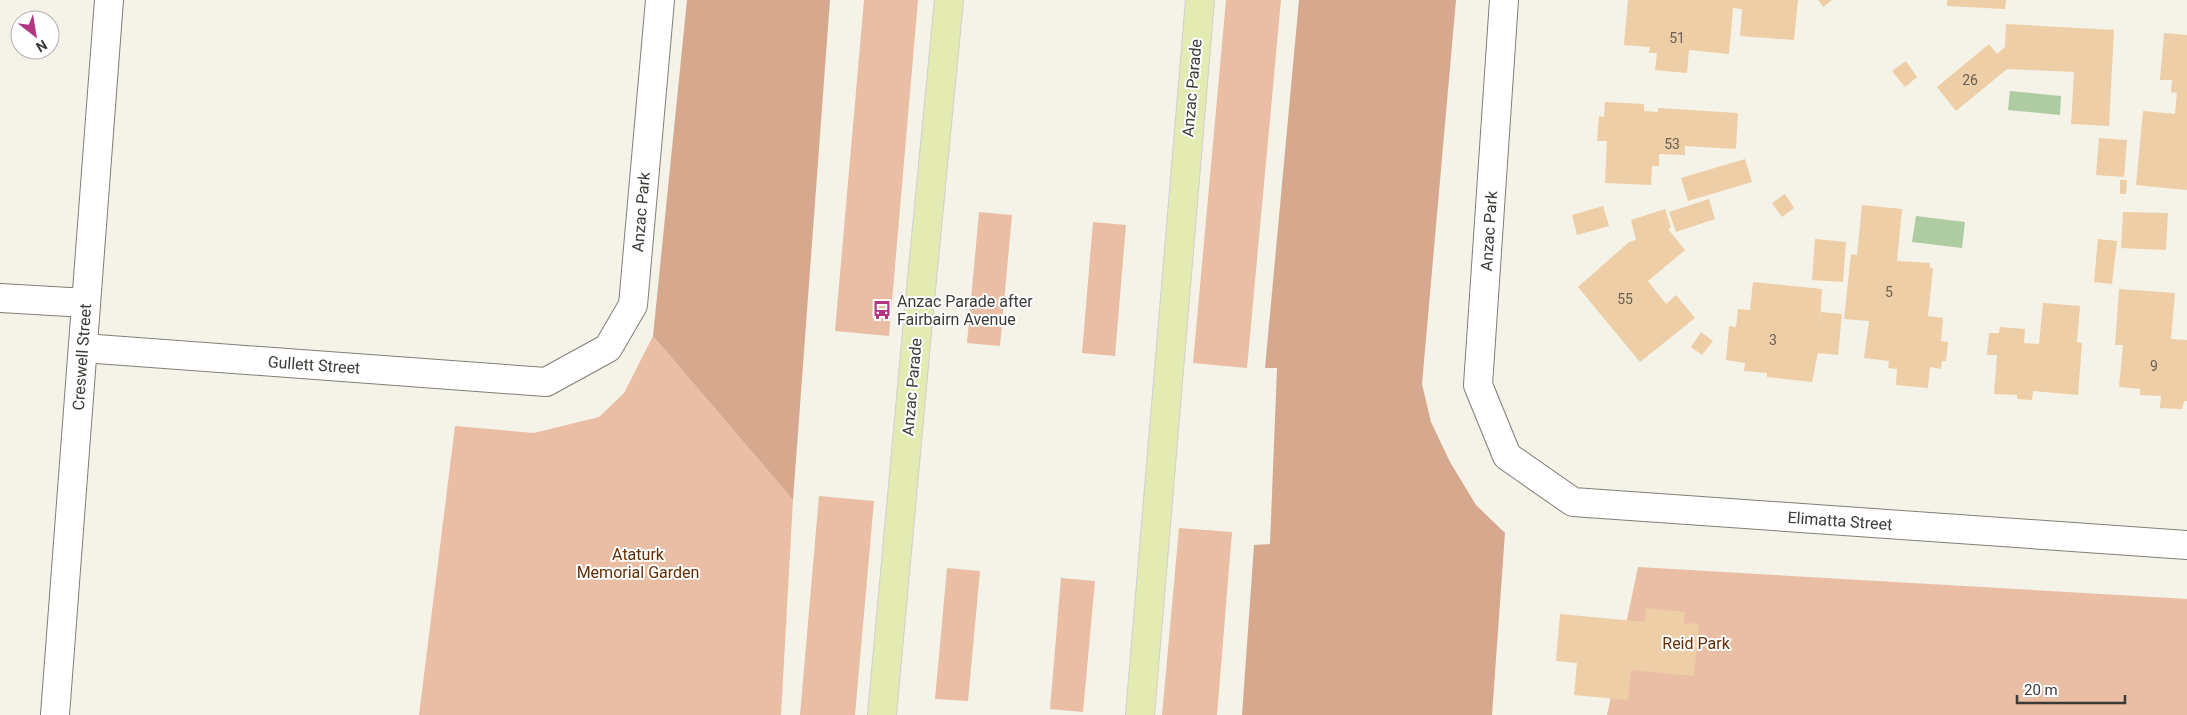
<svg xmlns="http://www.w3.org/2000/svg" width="2187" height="715" font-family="Roboto,sans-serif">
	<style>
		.green { fill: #eabea5 }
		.forest { fill: #d6a98f }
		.water { fill: #aecba2 }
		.building { fill: #eecea6 }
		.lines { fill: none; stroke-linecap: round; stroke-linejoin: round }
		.minor-casing { stroke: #817f76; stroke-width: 30 }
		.major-casing { stroke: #d0d0cf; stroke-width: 30 }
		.minor { stroke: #fff; stroke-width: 28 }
		.major { stroke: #e3eab2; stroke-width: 28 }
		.labels { text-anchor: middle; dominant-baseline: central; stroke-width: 4; stroke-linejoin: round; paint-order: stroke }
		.number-label { font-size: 14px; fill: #685f52 }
		.street-label { font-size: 16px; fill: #3b3a36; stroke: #fff }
		.poi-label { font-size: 16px; fill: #3b3a36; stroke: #fff; text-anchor: start }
		.park-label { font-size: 16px; fill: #652d02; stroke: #fff }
	</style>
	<rect width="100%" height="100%" fill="#f5f2e8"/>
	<g class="green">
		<polygon points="864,0 918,0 889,336 835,331"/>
		<polygon points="1226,0 1281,0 1247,368 1193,363"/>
		<polygon points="979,212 1012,215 1000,346 967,343"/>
		<polygon points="1093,222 1126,225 1115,356 1082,353"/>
		<polygon points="653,336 793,500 781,715 419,715 455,426 534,433 599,417 624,393"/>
		<polygon points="819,496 874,501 855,715 800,715"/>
		<polygon points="1179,528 1232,532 1217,715 1162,715"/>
		<polygon points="1638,567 2187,599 2187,715 1607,715"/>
		<polygon points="947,568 980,571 968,701 935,699"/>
		<polygon points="1061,578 1095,581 1083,712 1050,709"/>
	</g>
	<g class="forest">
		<polygon points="687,0 830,0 793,500 653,336"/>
		<polygon points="1299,0 1456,0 1422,384 1431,422 1450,462 1476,505 1505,533 1492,715 1242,715 1254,545 1270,544 1277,368 1265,368"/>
	</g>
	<g class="water">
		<polygon points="2010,91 2061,96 2060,115 2008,110"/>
		<polygon points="1916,216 1965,222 1962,248 1912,242"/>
	</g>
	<g class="building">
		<polygon points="1628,0 1798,0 1794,40 1740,36 1742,9 1733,8 1729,54 1689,50 1687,73 1655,70 1657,53 1649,53 1650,47 1624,45"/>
		<polygon points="1818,0 1832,0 1823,7"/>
		<polygon points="1947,0 2006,0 2005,9 1947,6"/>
		<polygon points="2006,24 2114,30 2109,126 2071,124 2074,72 2007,69 1956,111 1937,87 1989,44 1997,54 2005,47"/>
		<polygon points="2164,33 2187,35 2187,190 2136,185 2143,111 2175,114 2177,93 2171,92 2172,80 2160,80"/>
		<polygon points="1906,61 1917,77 1905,87 1892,71"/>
		<polygon points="1605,102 1644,104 1644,111 1658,112 1658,108 1738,113 1736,149 1685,146 1685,155 1659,154 1659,166 1652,166 1651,185 1605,183 1607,141 1597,141 1599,116 1604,117"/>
		<polygon points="2099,138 2127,140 2124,177 2096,175"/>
		<polygon points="1745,159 1752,182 1688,201 1681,178"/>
		<polygon points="2120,180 2127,180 2126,194 2120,194"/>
		<polygon points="1785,194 1794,208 1782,217 1772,203"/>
		<polygon points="1709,199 1715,219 1676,232 1669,212"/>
		<polygon points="1862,205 1902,209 1897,261 1930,263 1930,268 1933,268 1928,316 1943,318 1941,341 1948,342 1946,361 1942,361 1941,369 1930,367 1928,388 1896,385 1897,369 1888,368 1889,361 1864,358 1869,321 1844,319 1851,254 1857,255"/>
		<polygon points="1603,206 1609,226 1577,235 1572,215"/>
		<polygon points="1665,209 1671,228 1668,229 1685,250 1648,281 1666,304 1676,295 1695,318 1640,362 1578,287 1629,242 1636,240 1631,220"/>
		<polygon points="2123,212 2168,213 2166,250 2121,248"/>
		<polygon points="1815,239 1846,242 1843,282 1812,280"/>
		<polygon points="2098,239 2117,241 2112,284 2094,282"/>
		<polygon points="1753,282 1822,289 1820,325 1821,312 1842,314 1838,355 1818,353 1812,382 1767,377 1767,373 1744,371 1745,363 1726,360 1729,326 1736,327 1738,309 1750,310"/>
		<polygon points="2119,289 2175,293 2171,339 2187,340 2187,401 2184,401 2182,409 2160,408 2161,396 2140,395 2140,389 2119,387 2123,345 2115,345"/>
		<polygon points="2043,303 2080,306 2077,342 2082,343 2078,395 2033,391 2032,400 2017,399 2017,395 1994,394 1997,355 1987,355 1989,333 1999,333 2000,327 2025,329 2024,343 2039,344"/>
		<polygon points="1701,332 1713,341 1702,355 1691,347"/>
		<polygon points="1646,608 1685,612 1684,623 1699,624 1694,676 1631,670 1628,700 1574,695 1577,663 1556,661 1560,614 1645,622"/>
	</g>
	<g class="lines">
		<g class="minor-casing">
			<g id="minor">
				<polyline points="1504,0 1478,385 1507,456 1573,502 2187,545"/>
				<polyline points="0,298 86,303"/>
				<polyline points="83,348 546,382 608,348 633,305 660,0"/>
				<polyline points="55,715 109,0"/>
			</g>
		</g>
		<g class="major-casing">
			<g id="major">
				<polyline points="882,715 919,310 949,0"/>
				<polyline points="1140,715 1200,0"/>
			</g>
		</g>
		<use href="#minor" class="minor"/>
		<use href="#major" class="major"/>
	</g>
	<defs>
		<g id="bus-bare" transform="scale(1.5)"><path d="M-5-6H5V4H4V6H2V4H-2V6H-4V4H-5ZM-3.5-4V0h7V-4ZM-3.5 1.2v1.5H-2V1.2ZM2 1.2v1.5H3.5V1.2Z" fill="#b43582" stroke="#fff" stroke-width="2.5" paint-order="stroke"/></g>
	</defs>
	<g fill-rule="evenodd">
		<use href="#bus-bare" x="882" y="310"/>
	</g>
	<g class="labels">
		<g class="number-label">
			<text x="1677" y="38">51</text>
			<text x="1970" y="80">26</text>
			<text x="1672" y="144">53</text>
			<text x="1889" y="292">5</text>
			<text x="1625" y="299">55</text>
			<text x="1773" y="340">3</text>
			<text x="2154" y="366">9</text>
		</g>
		<g class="street-label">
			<text transform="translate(1192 88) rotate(-85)">Anzac Parade</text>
			<text transform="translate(641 212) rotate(-85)">Anzac Park</text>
			<text transform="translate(1489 231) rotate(-86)">Anzac Park</text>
			<text transform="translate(82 357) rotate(-86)">Creswell Street</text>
			<text transform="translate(314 365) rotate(4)">Gullett Street</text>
			<text transform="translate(912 387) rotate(-85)">Anzac Parade</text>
			<text transform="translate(1840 521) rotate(4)">Elimatta Street</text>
		</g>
		<g class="poi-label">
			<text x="897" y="301">Anzac Parade after<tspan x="897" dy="18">Fairbairn Avenue</tspan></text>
		</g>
		<g class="park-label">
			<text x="638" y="554">Ataturk<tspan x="638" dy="18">Memorial Garden</tspan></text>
			<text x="1696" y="643">Reid Park</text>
		</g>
	</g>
	<g transform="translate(35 35) rotate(149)"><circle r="24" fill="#ffffff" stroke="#b1b0af"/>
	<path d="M0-4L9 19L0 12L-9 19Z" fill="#b43582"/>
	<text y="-8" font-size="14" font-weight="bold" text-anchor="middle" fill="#3b3a36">N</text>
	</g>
	<path d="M2017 695v8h108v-8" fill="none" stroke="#3b3a36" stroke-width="2.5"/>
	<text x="2024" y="695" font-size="15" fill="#3b3a36" stroke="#ffffff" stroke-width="4" paint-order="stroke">20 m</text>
</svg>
